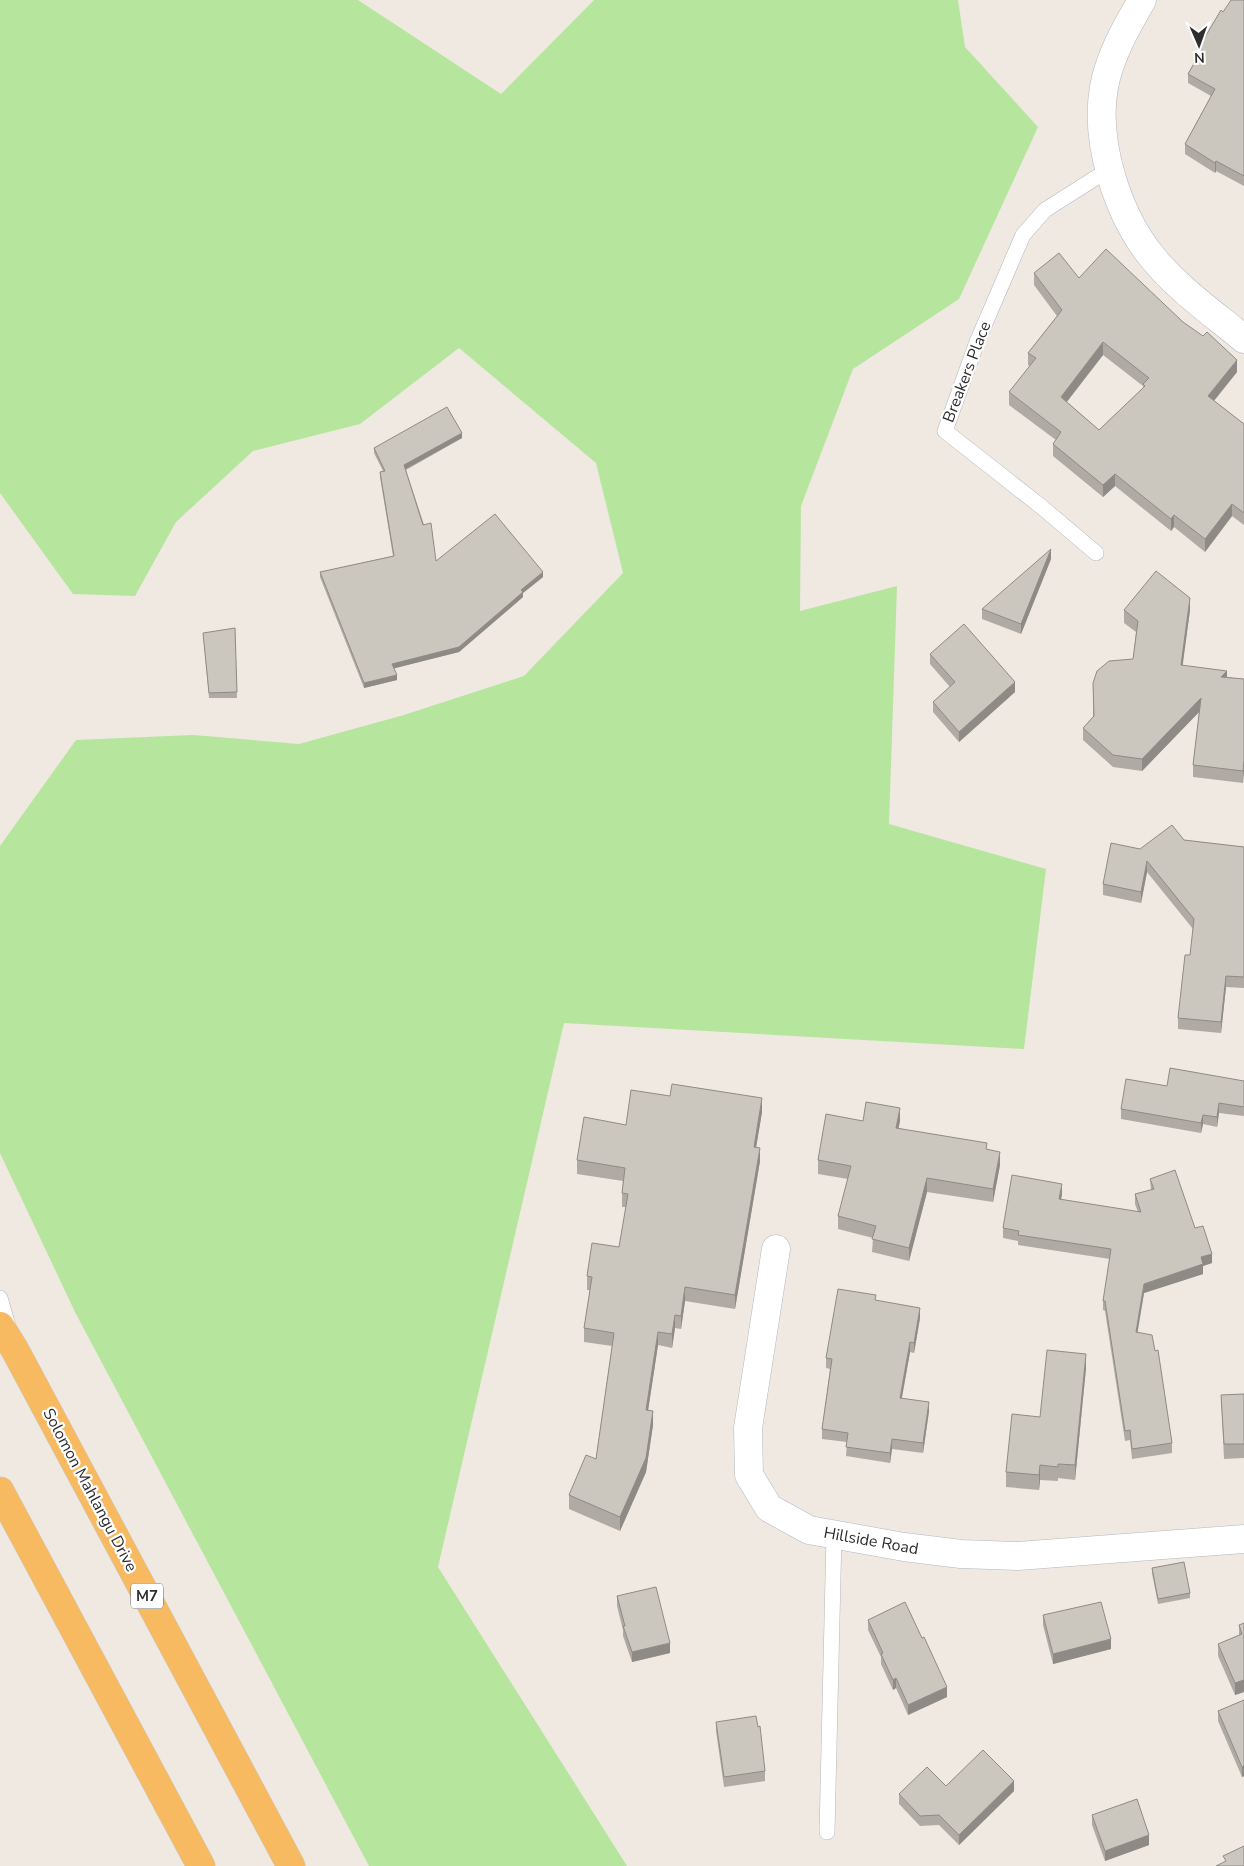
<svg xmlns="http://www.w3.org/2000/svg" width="1244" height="1866" font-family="'Nunito Sans',sans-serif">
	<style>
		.green { fill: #b6e59e }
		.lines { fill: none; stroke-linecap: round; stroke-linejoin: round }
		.service-casing { stroke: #b4b7c1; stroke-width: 16 }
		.minor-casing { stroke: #b4b7c1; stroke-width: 29 }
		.trunk-casing { stroke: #c9c9c9; stroke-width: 29 }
		.service { stroke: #fff; stroke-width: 15 }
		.minor { stroke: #fff; stroke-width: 28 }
		.trunk { stroke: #f8ba60; stroke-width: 28 }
		.wall { fill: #afaba4; fill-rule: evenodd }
		.shaded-wall { fill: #8e8b86 }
		.building { fill: #cbc7bf; stroke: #8e8b86; fill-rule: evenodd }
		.labels { text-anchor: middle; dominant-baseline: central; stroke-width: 4.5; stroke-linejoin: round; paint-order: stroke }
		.shield { fill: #fff; stroke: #6d6d6d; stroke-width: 1 }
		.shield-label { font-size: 15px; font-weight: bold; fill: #2e2e2e }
		.street-label { font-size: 16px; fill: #2e2e2e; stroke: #fff }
	</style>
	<rect width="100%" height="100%" fill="#efe9e1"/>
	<polygon class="green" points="0,0 358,0 501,94 594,0 958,0 965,47 1038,127 959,299 853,369 801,506 800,611 897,586 889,824 1046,869 1024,1049 564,1023 438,1567 627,1866 369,1866 75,1312 0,1153 0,846 76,740 193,735 299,744 404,715 524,676 623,573 596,463 459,348 360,424 253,451 176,522 135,596 73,594 0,493"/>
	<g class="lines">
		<g class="service-casing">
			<g id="service">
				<polyline points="1096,553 1043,508 945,431 977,342 1023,235 1045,210 1108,170"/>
				<polyline points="0,1298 10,1333"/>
				<polyline points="827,1832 834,1535"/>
			</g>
		</g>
		<g class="minor-casing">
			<g id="minor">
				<path d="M 1142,0 C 1126,28 1110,55 1104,87 C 1094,142 1118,216 1153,258 C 1178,289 1214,314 1244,339"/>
				<polyline points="776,1249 748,1428 749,1475 769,1508 809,1530 904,1547 961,1554 1018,1556 1244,1539"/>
			</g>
		</g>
		<g class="trunk-casing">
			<g id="trunk">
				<polyline points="0,1326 15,1350 291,1866"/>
				<polyline points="0,1491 201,1866"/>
			</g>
		</g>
		<use href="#service" class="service"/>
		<use href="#minor" class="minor"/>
		<use href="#trunk" class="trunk"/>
	</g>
	<g class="wall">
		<polygon points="1244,0 1244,186 1216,171 1215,173 1185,154 1185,144 1211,96 1188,83 1188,74 1198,56 1198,49 1223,12"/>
		<path d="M 1034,273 L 1079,278 L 1237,372 L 1214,401 L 1244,424 L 1244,525 L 1232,516 L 1205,552 L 1174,527 L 1171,531 L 1115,486 L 1103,497 L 1053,456 L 1053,444 L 1056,440 L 1009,405 L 1009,392 L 1030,366 L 1028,365 L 1028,353 L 1057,316 L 1034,285 ZM 1103,355 L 1143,386 L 1143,388 L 1099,430 L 1067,402 Z"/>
		<polygon points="462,438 406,470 436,561 543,577 523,593 523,597 459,652 394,668 397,680 364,688 320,577 320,572 393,556 380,477 380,472 383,471 374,453 374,448"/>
		<polygon points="1051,559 1021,634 982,619 982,609"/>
		<polygon points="1124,610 1190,610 1182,666 1227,677 1244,679 1243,783 1193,777 1193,765 1199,712 1142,771 1113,767 1083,740 1083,728 1093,717 1093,683 1133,659 1136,632 1124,623"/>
		<polygon points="235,628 237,698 209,698 203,633"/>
		<polygon points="930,654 1015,692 959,742 933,712 933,702 950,687 930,664"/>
		<polygon points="1184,840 1244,847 1244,988 1226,987 1221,1033 1178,1029 1178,1018 1190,955 1193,929 1147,872 1141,903 1103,895 1103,884 1140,849"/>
		<polygon points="1244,1081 1244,1116 1219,1113 1217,1127 1203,1124 1201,1133 1121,1119 1121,1109 1167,1086"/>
		<polygon points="762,1112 756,1147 760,1161 735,1309 685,1301 681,1329 675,1328 672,1348 658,1345 648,1410 653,1425 646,1472 620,1531 569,1509 569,1495 596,1459 612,1346 584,1342 584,1328 590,1290 587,1290 587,1276 619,1247 626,1207 622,1207 622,1193 623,1181 577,1174 577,1160 626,1125"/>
		<polygon points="863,1121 900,1121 898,1128 987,1150 1000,1165 993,1202 927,1192 909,1261 872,1252 873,1238 838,1229 838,1216 848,1179 818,1174 818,1160"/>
		<polygon points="1150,1179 1195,1228 1212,1263 1203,1266 1203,1274 1144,1293 1137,1332 1172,1443 1172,1453 1132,1459 1130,1440 1125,1441 1105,1311 1103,1310 1103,1301 1110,1259 1018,1245 1018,1241 1003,1238 1003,1228 1062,1194 1061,1200 1138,1212 1135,1204 1135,1194 1151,1190"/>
		<polygon points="876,1300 920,1318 914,1353 910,1352 902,1398 929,1411 923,1453 892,1449 890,1463 846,1456 847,1442 822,1439 822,1429 830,1369 826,1368 826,1358"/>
		<polygon points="1086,1368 1075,1480 1058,1478 1058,1481 1040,1480 1039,1490 1006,1487 1006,1472 1040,1417"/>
		<polygon points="1244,1394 1244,1458 1224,1459 1221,1395"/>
		<polygon points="1152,1568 1190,1593 1190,1598 1158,1604 1152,1573"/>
		<polygon points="617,1596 670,1653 632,1662 623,1636 623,1630 617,1606"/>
		<polygon points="1043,1615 1111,1649 1053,1664 1043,1625"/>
		<polygon points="868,1620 947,1697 908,1715 896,1688 893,1690 881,1664 881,1657 868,1630"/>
		<polygon points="1244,1623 1244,1692 1235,1695 1218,1656 1218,1644 1239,1635 1239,1625"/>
		<polygon points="1244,1700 1244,1776 1242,1777 1218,1721 1218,1711"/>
		<polygon points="716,1722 765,1771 765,1781 724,1787 716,1731"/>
		<polygon points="946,1786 1014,1791 959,1845 939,1825 920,1826 899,1804 899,1794"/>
		<polygon points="1092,1815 1149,1845 1105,1861 1092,1825"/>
	</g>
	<g class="shaded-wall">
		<polygon points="1216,161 1216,171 1215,173 1215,163"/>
		<polygon points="1103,342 1103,355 1061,409 1061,397"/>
		<polygon points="1237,360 1237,372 1208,408 1208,396"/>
		<polygon points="462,433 462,438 404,470 404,465"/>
		<polygon points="1115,474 1115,486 1103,497 1103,485"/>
		<polygon points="1232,504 1232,516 1205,552 1205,539"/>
		<polygon points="1174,515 1174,527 1171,531 1171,519"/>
		<polygon points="1051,549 1051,559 1021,634 1021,624"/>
		<polygon points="543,572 543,577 523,593 523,597 459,652 392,669 392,664 521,590"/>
		<polygon points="1190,598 1190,610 1181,678 1181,665"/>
		<polygon points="1227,671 1227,683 1221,677"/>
		<polygon points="397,675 397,680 364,688 364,683"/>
		<polygon points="1015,682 1015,692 959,742 959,732"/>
		<polygon points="1201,698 1201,710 1142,771 1142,759"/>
		<polygon points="1244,760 1244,772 1243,783 1243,771"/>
		<polygon points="1147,861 1147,872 1141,903 1141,892"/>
		<polygon points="1226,976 1226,987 1221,1033 1221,1022"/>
		<polygon points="762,1098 762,1112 754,1160 754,1147"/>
		<polygon points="1219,1103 1219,1113 1217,1127 1217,1117"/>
		<polygon points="900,1108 900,1121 896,1141 896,1128"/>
		<polygon points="1203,1115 1203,1124 1201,1133 1201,1123"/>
		<polygon points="760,1148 760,1161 735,1309 735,1295"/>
		<polygon points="1000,1152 1000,1165 993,1202 993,1189"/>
		<polygon points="927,1178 927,1192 909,1261 909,1248"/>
		<polygon points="1062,1184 1062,1194 1059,1209 1059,1199"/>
		<polygon points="1212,1254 1212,1263 1203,1266 1203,1274 1144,1293 1136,1342 1136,1332 1144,1284 1201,1257"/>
		<polygon points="685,1287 685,1301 681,1329 681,1316"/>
		<polygon points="920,1308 920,1318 914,1353 914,1343"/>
		<polygon points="675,1315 675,1328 672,1348 672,1334"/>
		<polygon points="658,1332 658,1345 646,1424 646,1410"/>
		<polygon points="910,1342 910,1352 900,1407 900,1398"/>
		<polygon points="1086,1354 1086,1368 1075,1480 1075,1465"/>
		<polygon points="929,1402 929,1411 923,1453 923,1443"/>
		<polygon points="653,1411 653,1425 646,1472 620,1531 620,1517"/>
		<polygon points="892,1439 892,1449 890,1463 890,1453"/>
		<polygon points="1040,1465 1040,1480 1039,1490 1039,1475"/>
		<polygon points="1111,1639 1111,1649 1053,1664 1053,1654"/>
		<polygon points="670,1643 670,1653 632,1662 632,1652"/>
		<polygon points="896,1678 896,1688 893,1690 893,1680"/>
		<polygon points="1244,1680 1244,1692 1235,1695 1235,1683"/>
		<polygon points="947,1687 947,1697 908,1715 908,1705"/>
		<polygon points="1244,1766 1244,1776 1242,1777 1242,1767"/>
		<polygon points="1014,1781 1014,1791 959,1845 959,1835"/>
		<polygon points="1149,1835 1149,1845 1105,1861 1105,1851"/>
	</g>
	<g class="building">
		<polygon points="1231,0 1244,0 1244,176 1216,161 1215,163 1185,144 1215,89 1188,74 1201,51 1198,49 1221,10 1223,12"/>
		<path d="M 1106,249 L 1183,322 L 1203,336 L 1207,332 L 1237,360 L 1208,396 L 1244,424 L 1244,513 L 1232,504 L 1205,539 L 1174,515 L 1171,519 L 1115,474 L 1103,485 L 1053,444 L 1061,432 L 1009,392 L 1036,358 L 1028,353 L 1062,310 L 1034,273 L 1059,253 L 1079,278 ZM 1103,342 L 1149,378 L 1143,384 L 1145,386 L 1099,430 L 1061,397 Z"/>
		<polygon points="447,407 462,433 404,465 423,525 431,523 436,561 495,514 543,572 521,590 523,592 459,647 392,664 397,675 364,683 320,572 394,556 380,472 385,471 374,448"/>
		<polygon points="1051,549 1021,624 982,609"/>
		<polygon points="1156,571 1190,598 1181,665 1227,671 1221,677 1244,679 1244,760 1243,771 1193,765 1201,698 1142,759 1113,755 1083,728 1094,716 1093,683 1097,671 1109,661 1133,659 1138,621 1124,610"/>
		<polygon points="964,624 1015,682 959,732 933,702 955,682 930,654"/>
		<polygon points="235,628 237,692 209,693 203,633"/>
		<polygon points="1172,825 1184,840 1244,847 1244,977 1226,976 1221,1022 1178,1018 1185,955 1190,955 1194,919 1147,861 1141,892 1103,884 1111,843 1140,849"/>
		<polygon points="1170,1068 1244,1081 1244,1107 1219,1103 1217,1117 1203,1115 1201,1123 1121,1109 1126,1079 1167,1086"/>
		<polygon points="672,1084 762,1098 754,1147 760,1148 735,1295 685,1287 681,1316 675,1315 672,1334 658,1332 646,1410 653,1411 646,1458 620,1517 569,1495 586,1455 596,1459 614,1333 584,1328 592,1277 587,1276 592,1243 619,1247 628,1194 622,1193 625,1168 577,1160 584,1117 626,1125 631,1090 670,1096"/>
		<polygon points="866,1102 900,1108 896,1128 987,1143 986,1149 1000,1152 993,1189 927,1178 909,1248 872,1239 876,1226 838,1216 851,1166 818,1160 826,1114 863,1121"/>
		<polygon points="1175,1170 1195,1228 1203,1226 1212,1254 1201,1257 1203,1264 1144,1284 1136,1332 1152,1335 1155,1351 1158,1350 1172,1443 1132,1449 1130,1430 1125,1431 1105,1301 1103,1301 1111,1249 1018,1235 1019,1231 1003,1228 1012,1175 1062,1184 1059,1199 1141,1212 1135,1194 1154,1189 1150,1179"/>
		<polygon points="838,1289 876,1295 875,1300 920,1308 914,1343 910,1342 900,1398 929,1402 923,1443 892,1439 890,1453 846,1447 848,1433 822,1429 832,1359 826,1358"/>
		<polygon points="1047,1350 1086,1354 1075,1465 1058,1464 1058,1467 1040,1465 1039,1475 1006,1472 1012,1414 1040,1417"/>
		<polygon points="1244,1394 1244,1444 1224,1444 1221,1395"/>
		<polygon points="1184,1562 1190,1593 1158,1599 1152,1568"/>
		<polygon points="656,1587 670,1643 632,1652 623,1626 625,1626 617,1596"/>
		<polygon points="905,1602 922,1638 924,1637 947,1687 908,1705 896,1678 893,1680 881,1654 883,1653 868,1620"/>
		<polygon points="1101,1602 1111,1639 1053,1654 1043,1615"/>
		<polygon points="1244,1623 1244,1680 1235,1683 1218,1644 1242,1634 1239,1625"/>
		<polygon points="1244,1700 1244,1766 1242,1767 1218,1711"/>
		<polygon points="756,1716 758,1727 760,1726 765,1771 724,1777 716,1722"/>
		<polygon points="983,1750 1014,1781 959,1835 939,1815 920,1816 899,1794 927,1767 946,1786"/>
		<polygon points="1137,1799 1149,1835 1105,1851 1092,1815"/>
		<polygon points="1244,1846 1244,1866 1216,1866 1226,1861 1223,1856"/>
	</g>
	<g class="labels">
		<rect class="shield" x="131" y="1583.5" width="32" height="25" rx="4"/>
		<g class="shield-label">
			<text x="147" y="1596">M7</text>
		</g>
		<g class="street-label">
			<text transform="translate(967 372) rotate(-69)">Breakers Place</text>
			<text transform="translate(90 1490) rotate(62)">Solomon Mahlangu Drive</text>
			<text transform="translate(871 1541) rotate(10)">Hillside Road</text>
		</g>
	</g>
	<g transform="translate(1199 45) rotate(178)" stroke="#ffffff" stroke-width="4" paint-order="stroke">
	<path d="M0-4L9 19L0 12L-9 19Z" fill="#2e2e2e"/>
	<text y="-8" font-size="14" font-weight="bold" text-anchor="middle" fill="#2e2e2e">N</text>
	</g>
</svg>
